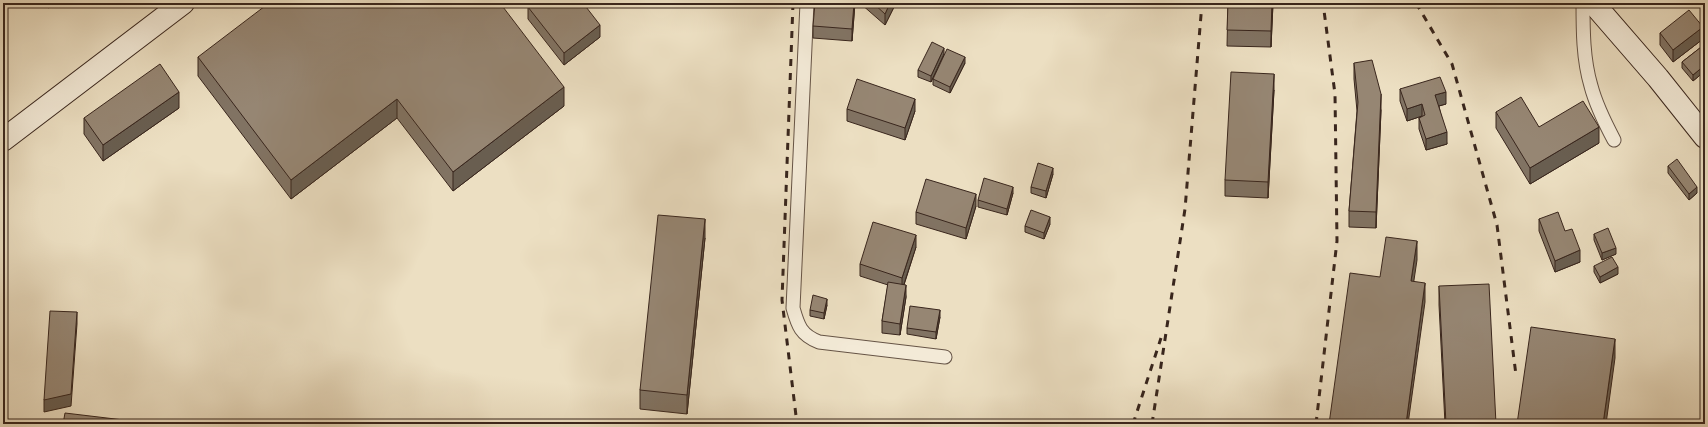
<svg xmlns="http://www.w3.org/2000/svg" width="1708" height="427" font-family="Vollkorn,serif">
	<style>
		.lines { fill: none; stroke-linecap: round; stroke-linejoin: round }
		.lane-casing { stroke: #665446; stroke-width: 15 }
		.secondary-casing { stroke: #39261d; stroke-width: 24 }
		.lane { stroke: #f3ead7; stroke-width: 13 }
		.secondary { stroke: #f3ead7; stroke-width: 22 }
		.rail { stroke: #39261d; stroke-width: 3; stroke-dasharray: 7 7; stroke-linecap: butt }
		.wall { fill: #817363; stroke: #39261d }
		.shaded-wall { fill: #695e50; stroke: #39261d }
		.building { fill: #968673; stroke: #39261d }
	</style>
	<rect width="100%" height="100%" fill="#ecdfc2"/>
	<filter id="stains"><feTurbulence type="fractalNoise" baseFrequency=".005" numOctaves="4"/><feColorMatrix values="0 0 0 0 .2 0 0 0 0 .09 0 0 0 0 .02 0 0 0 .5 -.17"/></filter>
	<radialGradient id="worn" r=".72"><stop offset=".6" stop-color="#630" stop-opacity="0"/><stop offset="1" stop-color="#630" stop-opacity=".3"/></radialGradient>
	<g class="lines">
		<g class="lane-casing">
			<g id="lane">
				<path d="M 807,3 L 793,308 C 798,326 801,335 819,342 L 945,357"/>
				<path d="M 1583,3 C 1583,30 1583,59 1591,86 C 1596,105 1605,123 1614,140"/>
			</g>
		</g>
		<g class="secondary-casing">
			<g id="secondary">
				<polyline points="1593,3 1658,78 1705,137"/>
				<polyline points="3,140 183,3"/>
			</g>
		</g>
		<use href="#lane" class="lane"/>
		<use href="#secondary" class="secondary"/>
		<g class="rail">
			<polyline points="793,3 782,300 797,424"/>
			<polyline points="1416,3 1452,64 1497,225 1516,375"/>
			<polyline points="1133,424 1161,338"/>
			<polyline points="1152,424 1185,209 1202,3"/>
			<polyline points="1316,424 1337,241 1335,94 1323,3"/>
		</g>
	</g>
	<g class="wall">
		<polygon points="44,3 54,3 48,8"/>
		<polygon points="855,3 852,41 813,38 813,26"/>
		<polygon points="861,3 896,3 885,25 861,4"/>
		<polygon points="1228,3 1273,3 1271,47 1227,46"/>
		<polygon points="528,7 600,37 564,65 528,19"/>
		<polygon points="1660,33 1703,39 1673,62 1660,45"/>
		<polygon points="1705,44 1705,71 1693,81 1682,68 1682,62"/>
		<polygon points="944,54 931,82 918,77 918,70"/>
		<polygon points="198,57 564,106 453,191 397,118 291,199 198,76"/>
		<polygon points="965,63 950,93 933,85 933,79"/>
		<polygon points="1354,63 1381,110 1376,228 1349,227 1349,211 1357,111 1354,79"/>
		<polygon points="1705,75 1705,96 1701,90 1701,78"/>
		<polygon points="1400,89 1446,104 1439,106 1447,144 1426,150 1419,129 1419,118 1422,116 1407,121 1400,101"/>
		<polygon points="1274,90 1268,198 1225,196 1225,180"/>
		<polygon points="179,108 103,161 84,134 84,118"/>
		<polygon points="847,109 915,111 905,140 847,121"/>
		<polygon points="1496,112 1539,127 1599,143 1530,184 1496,128"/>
		<polygon points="1668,166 1697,193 1689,200 1668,173"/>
		<polygon points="1053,174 1046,198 1031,193 1031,187"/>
		<polygon points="1013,193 1007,215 978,207 978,200"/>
		<polygon points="976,206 966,239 916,224 916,212"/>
		<polygon points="1539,219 1565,231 1580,262 1555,272 1539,231"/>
		<polygon points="1050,224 1044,239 1025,232 1025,226"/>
		<polygon points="1594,234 1616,254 1602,260 1594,240"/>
		<polygon points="705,238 687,414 640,409 640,390"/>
		<polygon points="916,247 904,285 906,297 900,335 882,333 882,321 888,285 860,276 860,264"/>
		<polygon points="1594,266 1618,274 1600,283 1594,272"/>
		<polygon points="1439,286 1496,424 1445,424 1439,305"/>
		<polygon points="827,305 824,319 810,316 810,310"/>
		<polygon points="940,317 936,339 907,334 907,328"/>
	</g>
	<g class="shaded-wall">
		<polygon points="48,3 54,3 48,8"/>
		<polygon points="854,3 855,3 852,41 852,29"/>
		<polygon points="890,3 896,3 885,25 885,14"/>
		<polygon points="1272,3 1273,3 1271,47 1271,31"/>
		<polygon points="600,25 600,37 564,65 564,53"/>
		<polygon points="1703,27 1703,39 1673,62 1673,50"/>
		<polygon points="944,48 944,54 931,82 931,76"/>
		<polygon points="965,57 965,63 950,93 950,87"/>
		<polygon points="1705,65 1705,71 1693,81 1693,75"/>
		<polygon points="1274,74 1274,90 1268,198 1268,182"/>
		<polygon points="564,87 564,106 453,191 453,172"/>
		<polygon points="179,92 179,108 103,161 103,145"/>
		<polygon points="1446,92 1446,104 1435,107 1435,95"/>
		<polygon points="1381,94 1381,110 1376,228 1376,212"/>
		<polygon points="397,99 397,118 291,199 291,180"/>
		<polygon points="915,99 915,111 905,140 905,128"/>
		<polygon points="1422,104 1422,116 1407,121 1407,109"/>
		<polygon points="1599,127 1599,143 1530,184 1530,168"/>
		<polygon points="1447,132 1447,144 1426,150 1426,139"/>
		<polygon points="1053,168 1053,174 1046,198 1046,191"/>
		<polygon points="1013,187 1013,193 1007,215 1007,209"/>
		<polygon points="1697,187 1697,193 1689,200 1689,194"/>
		<polygon points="976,194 976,206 966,239 966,228"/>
		<polygon points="1050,217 1050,224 1044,239 1044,233"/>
		<polygon points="705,219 705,238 687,414 687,395"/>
		<polygon points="916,235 916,247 902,290 902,278"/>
		<polygon points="1417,241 1417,260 1411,300 1411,281"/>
		<polygon points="1616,248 1616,254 1602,260 1602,253"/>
		<polygon points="1580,250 1580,262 1555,272 1555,261"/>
		<polygon points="1618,267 1618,274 1600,283 1600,277"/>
		<polygon points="1425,283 1425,302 1408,424 1406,424"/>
		<polygon points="906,285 906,297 900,335 900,324"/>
		<polygon points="827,299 827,305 824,319 824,313"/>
		<polygon points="940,310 940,317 936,339 936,332"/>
		<polygon points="77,312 77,324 71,406 44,412 44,400"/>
		<polygon points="1615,339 1615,358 1606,424 1603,424"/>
	</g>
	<g class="building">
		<polygon points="269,3 500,3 564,87 453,172 397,99 291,180 198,57"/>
		<polygon points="534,3 583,3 600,25 564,53 528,7"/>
		<polygon points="815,3 854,3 852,29 813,26"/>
		<polygon points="873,3 890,3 885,14"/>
		<polygon points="1228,3 1272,3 1271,31 1227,30"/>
		<polygon points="1689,10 1703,27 1673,50 1660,33"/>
		<polygon points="932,42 944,48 931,76 918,70"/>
		<polygon points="1705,44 1705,65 1693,75 1682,62"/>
		<polygon points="947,49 965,57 950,87 933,79"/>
		<polygon points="1372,60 1381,94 1376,212 1349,211 1358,102 1354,63"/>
		<polygon points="160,64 179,92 103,145 84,118"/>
		<polygon points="1231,72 1274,74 1268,182 1225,180"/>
		<polygon points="1705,75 1705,84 1701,78"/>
		<polygon points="1440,77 1446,92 1435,95 1447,132 1426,139 1419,118 1425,115 1422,104 1407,109 1400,89"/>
		<polygon points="857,79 915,99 905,128 847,109"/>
		<polygon points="1521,97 1539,127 1583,101 1599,127 1530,168 1496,112"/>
		<polygon points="1677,159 1697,187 1689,194 1668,166"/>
		<polygon points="1038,163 1053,168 1046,191 1031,187"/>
		<polygon points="984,178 1013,187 1007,209 978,200"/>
		<polygon points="926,179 976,194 966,228 916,212"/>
		<polygon points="1031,210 1050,217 1044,233 1025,226"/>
		<polygon points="1558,212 1565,231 1572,229 1580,250 1555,261 1539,219"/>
		<polygon points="658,215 705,219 687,395 640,390"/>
		<polygon points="873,222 916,235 902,278 860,264"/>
		<polygon points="1608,228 1616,248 1602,253 1594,234"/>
		<polygon points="1386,237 1417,241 1411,281 1425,283 1406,424 1329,424 1350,273 1380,277"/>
		<polygon points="1612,257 1618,267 1600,277 1594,266"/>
		<polygon points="888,282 906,285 900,324 882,321"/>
		<polygon points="1489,284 1496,424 1446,424 1439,286"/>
		<polygon points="813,295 827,299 824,313 810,310"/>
		<polygon points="910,306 940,310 936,332 907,328"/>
		<polygon points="50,311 77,312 71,394 44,400"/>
		<polygon points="1531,327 1615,339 1603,424 1517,424"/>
		<polygon points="65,413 157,424 63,424"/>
	</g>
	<rect width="1708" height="427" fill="none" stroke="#ecdfc2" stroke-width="16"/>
	<rect x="4" y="4" width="1700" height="419" fill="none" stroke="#39261d" stroke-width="2"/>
	<rect x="8" y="8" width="1692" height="411" fill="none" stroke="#39261d"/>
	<rect width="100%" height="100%" filter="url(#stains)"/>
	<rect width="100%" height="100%" fill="url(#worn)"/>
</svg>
